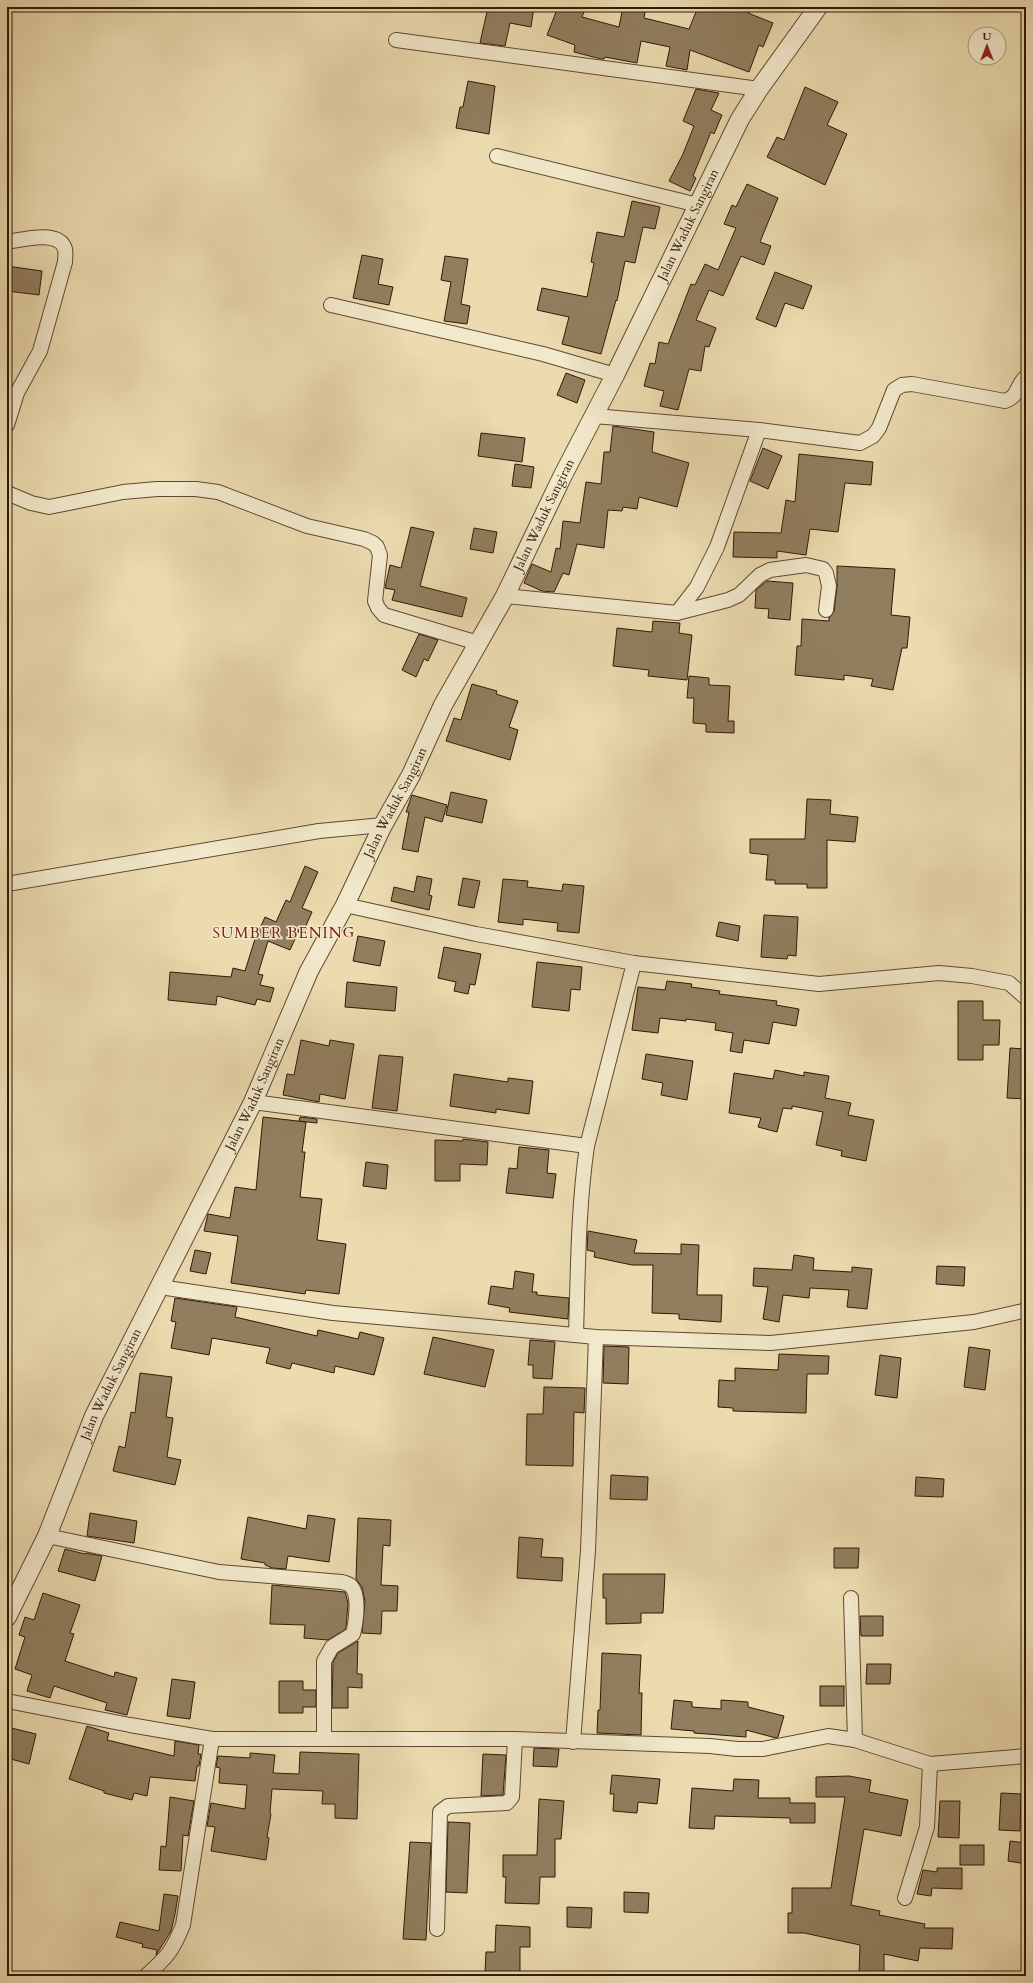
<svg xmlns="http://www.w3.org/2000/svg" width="1033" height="1983" font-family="Cardo,serif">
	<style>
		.building { fill: #917e5e; stroke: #2f1a06 }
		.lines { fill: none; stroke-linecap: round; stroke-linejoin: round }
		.minor-casing { stroke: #5e4a30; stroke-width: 16 }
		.tertiary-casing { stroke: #5e4a30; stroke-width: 20 }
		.minor { stroke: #f2e8cb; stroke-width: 14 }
		.tertiary { stroke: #f2e8cb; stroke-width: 18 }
		.labels { text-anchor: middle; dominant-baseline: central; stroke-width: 3; stroke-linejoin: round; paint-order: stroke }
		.street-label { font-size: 13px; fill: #2f1a06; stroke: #f2e8cb }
		.quarter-label { font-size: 15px; letter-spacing: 1px; fill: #7a1f14; stroke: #f2e8cb }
	</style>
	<rect width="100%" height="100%" fill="#ebdbaf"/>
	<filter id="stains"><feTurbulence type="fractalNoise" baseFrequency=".005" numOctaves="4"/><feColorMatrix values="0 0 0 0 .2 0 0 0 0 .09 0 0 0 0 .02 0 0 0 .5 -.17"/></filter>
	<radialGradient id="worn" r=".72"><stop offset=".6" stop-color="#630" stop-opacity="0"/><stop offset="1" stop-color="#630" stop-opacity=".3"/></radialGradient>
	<g class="building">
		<polygon points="488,7 534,7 531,27 510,23 505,46 480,43"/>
		<polygon points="558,7 586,7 582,17 619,27 623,7 646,7 644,18 689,29 698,7 750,7 748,13 773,23 763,47 759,45 749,72 690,50 687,70 666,66 670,47 641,41 637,63 605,57 604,59 601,59 574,52 575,45 547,35"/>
		<polygon points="468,81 495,86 489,134 456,128 460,107 463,107"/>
		<polygon points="805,87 838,102 827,125 847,134 825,185 767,157 777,137 784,140"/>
		<polygon points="696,89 719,93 711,110 722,115 714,134 711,132 693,176 696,178 690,191 669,181 683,154 694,126 683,121"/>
		<polygon points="747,184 778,198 760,242 771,246 764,265 741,256 723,296 709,290 696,320 716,328 709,347 705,346 701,371 689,369 678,410 660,406 664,391 644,386 650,363 655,364 659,342 668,344 691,284 695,285 705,264 718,270 736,228 724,224 732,205 736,207"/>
		<polygon points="632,201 660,207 655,229 643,227 635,263 625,261 617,301 616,300 601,354 562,344 569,317 537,310 542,288 587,297 594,263 591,262 597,232 624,237"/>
		<polygon points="362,255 383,259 378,284 393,287 389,305 353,298"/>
		<polygon points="445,256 468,259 461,304 470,306 467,324 444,321 451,282 441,280"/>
		<polygon points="7,266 42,271 39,295 7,291"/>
		<polygon points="775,272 812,286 803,309 785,303 776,327 756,319"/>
		<polygon points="566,373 585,380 577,403 557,395"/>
		<polygon points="613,426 654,432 652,452 689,463 677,507 639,497 637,509 623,507 622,511 608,510 604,548 577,544 569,575 563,573 554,592 542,591 524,583 532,564 551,572 556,548 560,549 563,521 580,523 586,482 601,484 604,452 610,452"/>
		<polygon points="481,433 525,438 522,462 478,456"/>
		<polygon points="763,448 782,456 768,489 750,481"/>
		<polygon points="799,454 873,462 871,485 845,483 838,532 810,529 806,555 777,551 777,558 733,557 734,532 781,533 786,500 795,502"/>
		<polygon points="515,464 534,467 531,488 512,486"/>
		<polygon points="411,527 434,532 420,586 467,598 462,617 392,600 395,590 385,588 390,565 401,568"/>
		<polygon points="474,528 497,532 493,553 470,549"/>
		<polygon points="837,566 895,569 891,615 910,617 907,648 902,648 893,690 871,686 873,679 844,675 844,680 795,675 797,646 801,646 802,619 829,621 829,618 834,611 837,587"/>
		<polygon points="767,581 793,583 790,620 768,618 769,609 755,608 756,590"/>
		<polygon points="653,621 680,623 679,633 692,635 687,680 648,676 649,670 613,666 617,628 652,632"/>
		<polygon points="419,634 438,640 428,661 424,659 416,677 402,670"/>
		<polygon points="689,676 709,678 709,685 730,686 728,721 734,721 734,733 706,732 706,724 693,723 694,698 687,698"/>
		<polygon points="472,684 497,691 496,694 518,701 509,727 518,730 510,760 446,741 454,718 461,720"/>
		<polygon points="451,792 487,800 482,823 446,815"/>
		<polygon points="412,795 447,805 442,822 425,817 418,852 402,849 409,812 406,812"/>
		<polygon points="807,799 831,800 830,814 858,817 855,842 827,840 827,888 807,888 807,884 775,884 775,880 766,880 768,855 750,853 750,839 805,839"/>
		<polygon points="305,866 318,872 302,908 312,912 304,930 300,928 290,950 268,941 258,974 263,975 260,985 274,988 270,1002 257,999 255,1005 217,996 216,1005 168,1000 170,972 231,977 233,968 245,971 255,939 265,917 276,922 286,900 290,902"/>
		<polygon points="417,876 432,879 429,895 432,896 429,910 391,901 394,887 414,892"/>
		<polygon points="463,878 480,881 474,908 458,905"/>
		<polygon points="503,879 528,881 527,887 562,891 563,884 584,886 579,933 557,931 558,923 523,919 523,925 498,922"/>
		<polygon points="764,915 798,917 796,956 788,955 787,959 761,957"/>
		<polygon points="719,922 740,926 738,941 716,936"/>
		<polygon points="358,936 385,941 380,966 353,961"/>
		<polygon points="444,947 481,954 475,985 470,984 468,994 454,991 456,982 438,978"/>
		<polygon points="537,962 582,967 580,990 571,989 569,1011 532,1007"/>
		<polygon points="667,981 692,984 691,987 720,991 719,994 777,1001 776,1005 799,1009 796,1026 773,1022 769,1044 744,1040 742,1053 730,1051 733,1033 715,1030 716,1023 686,1019 686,1021 660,1018 658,1033 632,1030 638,987 665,990"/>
		<polygon points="347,982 397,987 395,1011 345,1007"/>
		<polygon points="958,1001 983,1001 983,1020 1000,1020 999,1045 983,1045 983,1060 958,1060"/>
		<polygon points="301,1040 329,1046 330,1040 354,1044 345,1099 320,1094 319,1102 283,1095 287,1074 294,1075"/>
		<polygon points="1010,1048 1026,1049 1026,1099 1007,1098"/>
		<polygon points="646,1054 693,1061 687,1100 661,1095 663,1083 642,1079"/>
		<polygon points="379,1055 403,1057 397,1111 372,1108"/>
		<polygon points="775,1070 804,1076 804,1072 829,1076 825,1098 851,1103 848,1115 874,1120 866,1161 841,1156 842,1151 816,1145 823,1112 792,1106 792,1109 783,1108 777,1132 758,1127 761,1118 729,1113 734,1073 773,1079"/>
		<polygon points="454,1074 508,1082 508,1078 533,1081 529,1114 496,1109 496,1113 450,1106"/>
		<polygon points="263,1117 306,1122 302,1152 305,1152 300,1197 322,1199 317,1240 346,1244 339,1294 306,1290 305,1294 231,1283 238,1236 204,1231 208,1214 230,1218 235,1187 256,1190"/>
		<polygon points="300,1117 317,1119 317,1123 299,1121"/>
		<polygon points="463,1139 488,1142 487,1165 460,1164 460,1181 435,1181 435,1140 463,1141"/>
		<polygon points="519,1147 549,1150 547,1173 556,1174 553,1198 506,1193 509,1168 517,1169"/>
		<polygon points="366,1162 388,1165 386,1189 363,1186"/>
		<polygon points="588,1231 637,1240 634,1253 681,1254 681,1244 699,1245 697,1295 722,1295 721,1322 679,1319 679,1314 652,1313 653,1265 632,1265 594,1257 595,1252 587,1250"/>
		<polygon points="195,1250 211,1253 206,1274 190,1271"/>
		<polygon points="794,1255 814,1258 813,1270 852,1272 852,1267 872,1269 867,1309 847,1307 849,1290 810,1288 809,1298 783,1295 779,1322 763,1319 768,1287 753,1286 754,1268 792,1270"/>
		<polygon points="937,1266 965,1267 964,1286 936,1284"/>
		<polygon points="515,1271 534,1274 532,1292 537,1292 537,1295 569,1298 568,1319 509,1312 510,1308 488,1304 491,1286 513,1289"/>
		<polygon points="175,1298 237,1307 235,1317 317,1336 318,1330 358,1339 360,1332 384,1338 374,1375 335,1366 334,1373 292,1363 290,1369 266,1363 270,1348 212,1338 209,1355 171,1348 176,1322 171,1321"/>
		<polygon points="433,1337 494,1350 485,1387 424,1374"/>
		<polygon points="530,1340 555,1342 552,1379 533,1378 533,1365 528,1365"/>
		<polygon points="604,1346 629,1347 628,1384 603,1383"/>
		<polygon points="969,1347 990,1350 985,1390 964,1387"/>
		<polygon points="779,1354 829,1356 828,1374 807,1374 806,1413 733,1411 733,1408 718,1407 719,1380 735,1381 735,1368 778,1370"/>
		<polygon points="880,1355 901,1358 897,1398 875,1395"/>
		<polygon points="140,1373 172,1377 166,1417 173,1418 167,1457 181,1460 175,1485 113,1471 119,1446 125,1448 131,1412 135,1413"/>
		<polygon points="544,1387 585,1388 584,1413 574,1412 573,1466 526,1465 527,1414 543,1414"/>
		<polygon points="611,1475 648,1477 647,1500 610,1499"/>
		<polygon points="916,1477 944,1479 943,1497 915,1496"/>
		<polygon points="90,1513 137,1521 134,1543 87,1536"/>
		<polygon points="308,1515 335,1519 329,1562 288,1556 286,1569 272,1568 265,1565 265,1563 241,1559 248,1517 306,1529"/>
		<polygon points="358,1518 391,1520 390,1546 383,1545 381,1585 398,1586 397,1611 382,1611 381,1634 362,1633 365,1601 362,1587 356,1579"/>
		<polygon points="519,1537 543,1539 541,1557 563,1558 562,1581 517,1578"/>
		<polygon points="834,1548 859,1548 858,1568 834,1568"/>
		<polygon points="65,1549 85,1554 85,1553 102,1556 95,1581 58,1571"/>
		<polygon points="603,1574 665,1574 663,1613 641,1613 641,1623 606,1624 606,1598 603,1598"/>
		<polygon points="272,1585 345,1592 348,1603 346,1629 328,1640 304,1638 305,1625 270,1624"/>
		<polygon points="43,1593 80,1605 70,1633 74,1634 65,1661 114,1677 115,1672 137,1678 127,1715 105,1710 107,1703 54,1686 50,1698 27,1691 32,1675 15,1669 25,1637 19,1635 25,1617 34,1620"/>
		<polygon points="860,1616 883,1616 883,1636 861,1636"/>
		<polygon points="358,1641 357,1674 362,1674 362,1688 348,1687 348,1708 332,1708 333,1662 338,1653"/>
		<polygon points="602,1653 641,1655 639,1693 642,1693 641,1735 597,1733 598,1710 600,1710"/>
		<polygon points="867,1664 891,1664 890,1684 866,1684"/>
		<polygon points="172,1679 195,1682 190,1719 167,1716"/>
		<polygon points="279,1681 303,1681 303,1690 316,1690 316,1707 303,1707 303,1713 279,1713"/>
		<rect x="820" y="1686" width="24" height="20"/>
		<polygon points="674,1700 692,1702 692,1707 721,1709 721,1700 748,1702 748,1707 784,1716 778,1737 776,1738 746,1730 746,1737 694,1733 694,1731 671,1729"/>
		<polygon points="87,1726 109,1733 107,1740 174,1756 175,1741 199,1745 198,1754 201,1754 199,1766 197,1766 195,1781 150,1777 147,1796 134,1793 132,1800 104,1793 104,1791 69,1779"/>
		<polygon points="7,1727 36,1734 29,1764 7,1758"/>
		<polygon points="534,1748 559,1749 557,1767 533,1766"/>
		<polygon points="300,1752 359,1754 357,1819 335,1818 335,1804 322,1804 323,1791 272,1789 270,1813 271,1814 267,1837 269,1838 266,1860 211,1851 215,1827 207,1826 211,1803 245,1809 247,1785 219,1783 220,1768 216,1767 218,1756 250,1758 250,1753 275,1755 273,1773 299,1774"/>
		<polygon points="483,1754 506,1755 503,1795 481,1796"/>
		<polygon points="612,1775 660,1779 657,1804 638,1802 637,1813 613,1811 614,1794 610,1794"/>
		<polygon points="849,1776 871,1780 869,1792 908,1800 901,1836 864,1829 851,1905 880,1911 879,1915 925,1924 924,1928 953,1928 952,1949 920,1948 918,1961 884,1954 884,1974 859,1974 860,1945 804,1933 788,1933 788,1913 792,1913 792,1888 831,1888 845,1797 816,1797 816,1777"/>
		<polygon points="734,1779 759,1780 758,1798 790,1798 790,1803 815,1803 815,1823 790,1823 790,1818 715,1816 714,1829 689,1828 692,1788 733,1791"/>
		<polygon points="1001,1793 1021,1794 1020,1831 999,1830"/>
		<polygon points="170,1797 194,1801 188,1836 183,1835 181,1871 159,1870 161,1846 166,1847"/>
		<polygon points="539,1799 564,1801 561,1839 555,1839 555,1877 540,1877 539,1904 505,1903 506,1877 503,1877 503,1855 537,1855"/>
		<polygon points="940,1801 960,1801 959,1838 938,1837"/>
		<polygon points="448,1822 470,1823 467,1893 446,1892"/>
		<polygon points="1010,1841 1026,1843 1026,1864 1008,1861"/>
		<polygon points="410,1842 431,1843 426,1940 403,1939"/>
		<rect x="960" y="1845" width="24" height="20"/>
		<polygon points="937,1868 962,1868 962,1889 932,1888 931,1896 917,1894 923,1870 937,1872"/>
		<polygon points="624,1892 649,1893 648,1913 624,1912"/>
		<polygon points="164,1894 178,1896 175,1914 171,1931 156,1955 157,1950 142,1947 143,1944 116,1937 120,1922 159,1931"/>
		<polygon points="567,1907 592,1908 591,1928 567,1927"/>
		<polygon points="496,1925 530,1927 530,1947 520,1947 520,1974 485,1972 486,1952 495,1952"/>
	</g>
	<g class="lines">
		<g class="minor-casing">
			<g id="minor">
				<polyline points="396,40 759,89"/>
				<polyline points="497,156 698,205"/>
				<path d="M 7,242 C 22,240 59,229 65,249 C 66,253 65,258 65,262 L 40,351 L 17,393 L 7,425"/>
				<polyline points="331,305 543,354 615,375"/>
				<path d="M 594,416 L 759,430 L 860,443 L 873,436 L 879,428 L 894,390 L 902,385 L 912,384 L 1005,401 C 1020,396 1016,384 1026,377"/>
				<polyline points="7,493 31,503 49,507 123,492 157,489 196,489 218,492 307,526 364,539 373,543 377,547 380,555 375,601 378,608 384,615 478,643"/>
				<polyline points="505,596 677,613 728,600 739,595 760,575 770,570 806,565 823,569 826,573 829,586 826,610"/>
				<polyline points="677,613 697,587 717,547 759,430"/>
				<polyline points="7,884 319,831 383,825"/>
				<polyline points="345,905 476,934 634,963 819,984 939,973 972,976 1009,983 1026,998"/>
				<polyline points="253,1102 587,1146"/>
				<polyline points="160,1287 333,1313 478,1326 596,1337 771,1343 974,1322 1023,1311 1026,1309"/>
				<path d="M 576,1334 C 578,1271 578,1208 587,1146 L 634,963"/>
				<path d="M 47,1536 L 219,1572 L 342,1582 C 345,1583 349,1584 351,1586 C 360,1595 356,1623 353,1634 L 332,1647 L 324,1661 L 324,1738"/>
				<polyline points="851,1598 855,1740"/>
				<polyline points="7,1701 130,1725 212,1739 515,1739 710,1746 737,1749 763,1749 828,1736 855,1740 930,1764 1026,1756"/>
				<polyline points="573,1742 588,1551 596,1337"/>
				<polyline points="905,1898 927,1827 930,1764"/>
				<polyline points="437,1929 440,1812 448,1806 507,1803 512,1797 515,1739"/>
				<path d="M 146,1976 C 167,1957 172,1952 183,1925 L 212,1739"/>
			</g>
		</g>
		<g class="tertiary-casing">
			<g id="tertiary">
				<path id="s1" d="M 7,1617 L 47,1536 L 94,1416 L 253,1102 L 309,971 L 345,905 L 383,825 L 411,775 L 443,705 L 505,596 L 563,475 L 615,375 L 740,119 L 759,89 L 818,7"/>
			</g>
		</g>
		<use href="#minor" class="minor"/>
		<use href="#tertiary" class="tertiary"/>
	</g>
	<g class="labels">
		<g class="street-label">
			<text stroke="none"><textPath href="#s1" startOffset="1551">Jalan Waduk Sangiran</textPath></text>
			<text stroke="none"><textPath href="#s1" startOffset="1227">Jalan Waduk Sangiran</textPath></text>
			<text stroke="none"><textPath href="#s1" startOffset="903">Jalan Waduk Sangiran</textPath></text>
			<text stroke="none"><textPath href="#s1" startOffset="579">Jalan Waduk Sangiran</textPath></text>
			<text stroke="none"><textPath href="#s1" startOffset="255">Jalan Waduk Sangiran</textPath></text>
		</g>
		<g class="quarter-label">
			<text x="284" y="933">SUMBER BENING</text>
		</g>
	</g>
	<rect width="1033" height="1983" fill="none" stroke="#ebdbaf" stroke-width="24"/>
	<rect x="8" y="8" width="1017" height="1967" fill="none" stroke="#2f1a06" stroke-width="2"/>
	<rect x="12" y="12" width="1009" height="1959" fill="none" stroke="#2f1a06"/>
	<g transform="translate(987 46)"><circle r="19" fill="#f2e8cb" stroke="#a4967c"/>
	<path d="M0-3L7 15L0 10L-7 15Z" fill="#8f2418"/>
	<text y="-6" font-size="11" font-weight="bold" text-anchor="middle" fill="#2f1a06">U</text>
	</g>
	<rect width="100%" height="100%" filter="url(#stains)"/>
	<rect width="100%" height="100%" fill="url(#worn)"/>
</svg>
